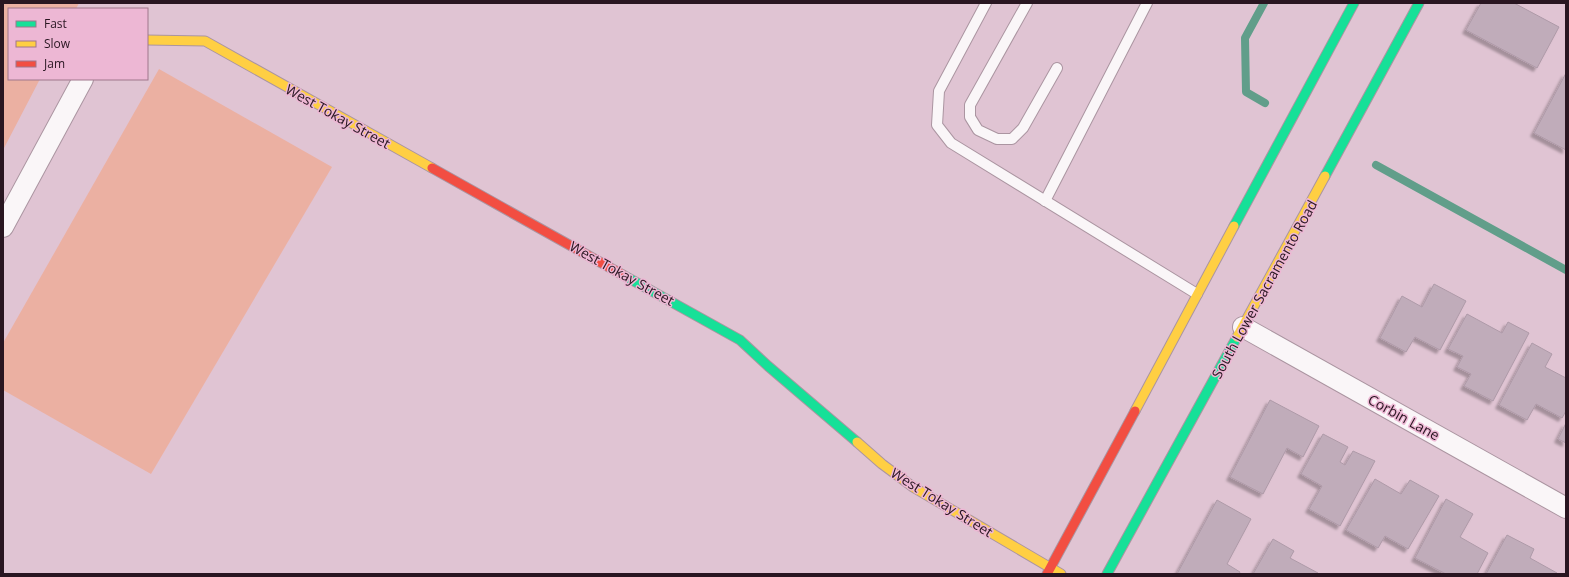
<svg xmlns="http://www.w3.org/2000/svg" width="1569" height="577" font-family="'Open Sans',sans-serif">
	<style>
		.green { fill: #ebb0a2 }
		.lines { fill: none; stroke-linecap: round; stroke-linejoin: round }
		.stream { stroke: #619e8a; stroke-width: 8 }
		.building { fill: #c0acba; stroke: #ae9aa8; filter: url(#shadow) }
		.lane-casing { stroke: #ab95a1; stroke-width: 12 }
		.street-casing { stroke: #ab95a1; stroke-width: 22 }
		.fast-casing { stroke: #ab95a1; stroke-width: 11 }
		.slow-casing { stroke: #ab95a1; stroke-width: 11 }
		.jam-casing { stroke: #ab95a1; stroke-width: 11 }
		.lane { stroke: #faf6f8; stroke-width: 10 }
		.street { stroke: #faf6f8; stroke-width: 20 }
		.fast { stroke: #16e098; stroke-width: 9 }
		.slow { stroke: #ffcf43; stroke-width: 9 }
		.jam { stroke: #f24e42; stroke-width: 9 }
		.labels { text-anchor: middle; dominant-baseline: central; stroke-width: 3; stroke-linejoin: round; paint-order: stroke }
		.street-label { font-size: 14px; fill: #291621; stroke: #edb7d4 }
	</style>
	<defs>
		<filter id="shadow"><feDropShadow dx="-3.5" dy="3.5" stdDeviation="1" flood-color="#0004"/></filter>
	</defs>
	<rect width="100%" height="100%" fill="#e0c4d3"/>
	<g class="green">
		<polygon points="3,3 79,3 76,9 9,9 9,79 40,79 3,150"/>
		<polygon points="159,69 332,167 151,474 3,390 3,343"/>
	</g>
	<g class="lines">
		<g class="stream">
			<polyline points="1264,3 1245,38 1246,92 1265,103"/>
			<polyline points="1376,165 1566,270"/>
		</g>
	</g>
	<g class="building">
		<polygon points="1481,3 1514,3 1559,27 1537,68 1466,30"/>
		<polygon points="1566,73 1566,150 1534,133"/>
		<polygon points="1434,284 1466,301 1440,350 1415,337 1406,352 1380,338 1402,296 1422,307"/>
		<polygon points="1467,314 1502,333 1508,322 1529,333 1493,401 1464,386 1471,374 1457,367 1463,356 1448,349"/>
		<polygon points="1532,343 1552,354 1545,367 1566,378 1566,411 1562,418 1536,404 1527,420 1499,405"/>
		<polygon points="1270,400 1319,426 1303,457 1287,448 1263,494 1230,477"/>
		<polygon points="1566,423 1566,443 1558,439"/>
		<polygon points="1323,434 1348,447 1340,462 1345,465 1353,451 1375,461 1340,526 1309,509 1322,486 1301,474"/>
		<polygon points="1375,479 1401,494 1410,480 1439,496 1408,549 1385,536 1378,548 1346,530"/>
		<polygon points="1446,499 1473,514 1460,537 1488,553 1477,574 1446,574 1415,558"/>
		<polygon points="1217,500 1251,519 1227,564 1240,572 1239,574 1177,574"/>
		<polygon points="1507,535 1534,549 1530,558 1557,573 1557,574 1486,574"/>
		<polygon points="1273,539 1294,551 1290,558 1318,573 1318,574 1253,574"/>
	</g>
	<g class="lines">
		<g class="lane-casing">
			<g id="lane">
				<polyline points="986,3 939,91 937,125 951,143 1197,294"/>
				<polyline points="1027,3 970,105 970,117 978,130 997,139 1012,139 1023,128 1057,68"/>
				<polyline points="1045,201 1147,3"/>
			</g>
		</g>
		<g class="street-casing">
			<g id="street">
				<polyline points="3,227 83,79"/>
				<polyline points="1243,327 1566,508"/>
			</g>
		</g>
		<g class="fast-casing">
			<g id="fast">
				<polyline points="1325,176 1419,3"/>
				<polyline points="1234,226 1354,3"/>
				<polyline points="623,275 740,340 768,366 857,442"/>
				<polyline points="1107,574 1237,337"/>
			</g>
		</g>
		<g class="slow-casing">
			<g id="slow">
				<polyline points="147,40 205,41 432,168"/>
				<polyline points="1237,337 1325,176"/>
				<polyline points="1135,411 1234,226"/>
				<polyline points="857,442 882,464 913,487 1061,574"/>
			</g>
		</g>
		<g class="jam-casing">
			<g id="jam">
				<polyline points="432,168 623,275"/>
				<polyline points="1047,574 1135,411"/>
			</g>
		</g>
		<use href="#lane" class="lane"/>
		<use href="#street" class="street"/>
		<use href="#fast" class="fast"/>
		<use href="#slow" class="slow"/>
		<use href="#jam" class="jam"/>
	</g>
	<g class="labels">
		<g class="street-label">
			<text transform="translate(338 116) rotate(29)">West Tokay Street</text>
			<text transform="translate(622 273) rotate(29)">West Tokay Street</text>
			<text transform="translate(1264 289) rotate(-61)">South Lower Sacramento Road</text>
			<text transform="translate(1404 417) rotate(29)">Corbin Lane</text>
			<text transform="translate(942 502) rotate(32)">West Tokay Street</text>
		</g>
	</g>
	<rect width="1569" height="577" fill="none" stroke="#291621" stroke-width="8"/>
	<rect x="8" y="8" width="140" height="72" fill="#edb7d4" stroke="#9f778c"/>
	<rect x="16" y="21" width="20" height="6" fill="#16e098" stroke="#9f778c"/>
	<text x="44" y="28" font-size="12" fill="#291621">Fast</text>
	<rect x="16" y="41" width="20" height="6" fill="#ffcf43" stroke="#9f778c"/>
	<text x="44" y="48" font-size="12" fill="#291621">Slow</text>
	<rect x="16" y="61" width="20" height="6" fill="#f24e42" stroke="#9f778c"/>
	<text x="44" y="68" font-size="12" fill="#291621">Jam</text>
</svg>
